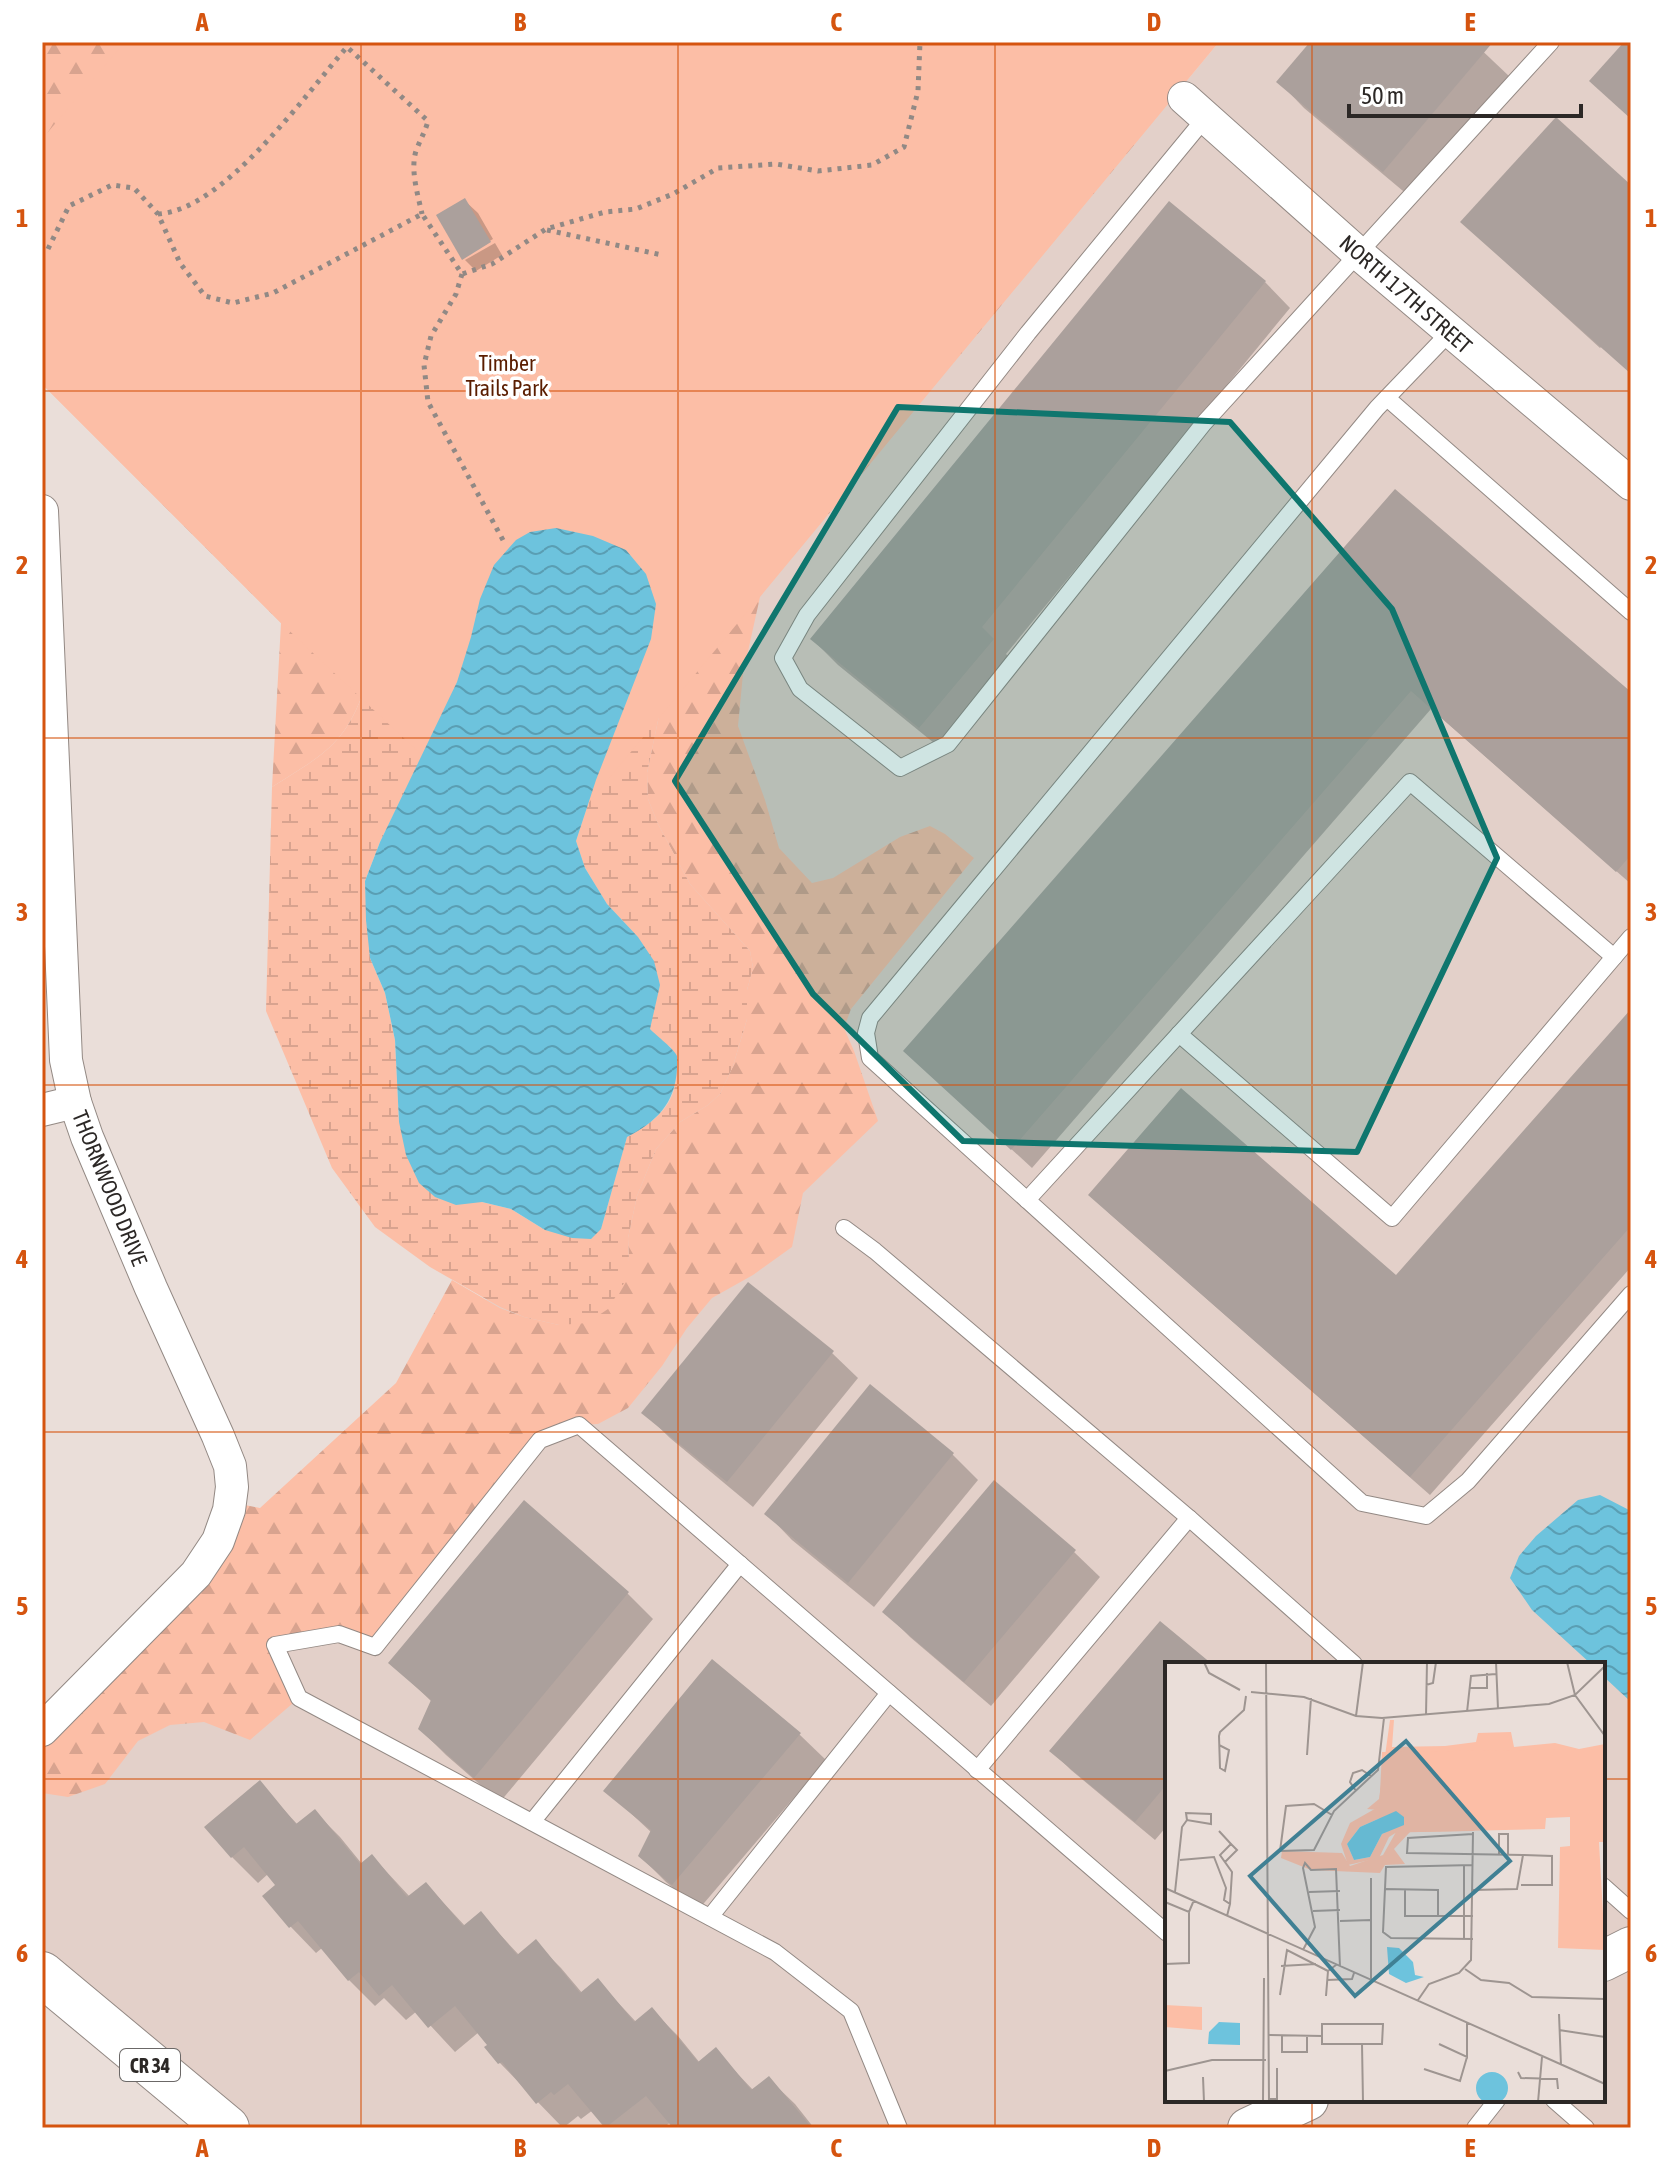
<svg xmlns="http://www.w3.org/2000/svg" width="1673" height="2170" font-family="'Asap Condensed',sans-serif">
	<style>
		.built { fill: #e3d0c9 }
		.forest { fill: url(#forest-firs) }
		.wetland { fill: url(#wetland-marsh); fill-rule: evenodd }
		.park { fill: #fcbea6 }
		.water { fill: url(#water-waves) }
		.shadow { fill: #0003 }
		.building { fill: #aba09c }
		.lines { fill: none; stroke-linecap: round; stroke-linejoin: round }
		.service-casing { stroke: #938984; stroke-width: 18 }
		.minor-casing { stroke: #938984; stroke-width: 34 }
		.tertiary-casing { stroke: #938984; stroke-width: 42 }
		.primary-casing { stroke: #938984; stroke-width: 46 }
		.path { stroke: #918985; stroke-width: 5; stroke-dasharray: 4 6; stroke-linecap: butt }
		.service { stroke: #fff; stroke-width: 16 }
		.minor { stroke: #fff; stroke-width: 32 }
		.tertiary { stroke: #fff; stroke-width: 40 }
		.primary { stroke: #fff; stroke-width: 44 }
		.marked { fill: #0f766e; fill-opacity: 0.2; stroke: #0f766e; stroke-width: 6; stroke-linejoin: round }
		.grid { fill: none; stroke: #d5540f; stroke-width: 2; stroke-opacity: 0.55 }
		.labels { text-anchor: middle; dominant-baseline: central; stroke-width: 7; stroke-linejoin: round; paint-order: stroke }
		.shield { fill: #fff; stroke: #6b6867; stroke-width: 2 }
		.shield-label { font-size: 20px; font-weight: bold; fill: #2c2826 }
		.street-label { font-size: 22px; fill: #2c2826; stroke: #fff }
		.park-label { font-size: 22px; fill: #5a1d00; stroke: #fff }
		.inset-road { fill: none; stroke: #9e9591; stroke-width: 2 }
		.view { fill: #408094; fill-opacity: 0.15; stroke: #408094; stroke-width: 4 }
		.inset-edge { fill: none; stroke: #2c2826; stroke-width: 4 }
		.neatline { fill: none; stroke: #d5540f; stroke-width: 3 }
		.grid-label { font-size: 26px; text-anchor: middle; font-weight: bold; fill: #d5540f }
	</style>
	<defs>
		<pattern id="forest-firs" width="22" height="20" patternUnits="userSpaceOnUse" patternTransform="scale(2)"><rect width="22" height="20" fill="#fcbea6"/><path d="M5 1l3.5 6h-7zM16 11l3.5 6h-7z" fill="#d8a38f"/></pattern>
		<pattern id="wetland-marsh" width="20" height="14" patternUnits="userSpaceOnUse" patternTransform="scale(2)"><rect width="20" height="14" fill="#fcbea6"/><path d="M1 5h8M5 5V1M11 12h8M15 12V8" fill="none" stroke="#d8a38f"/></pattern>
		<pattern id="water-waves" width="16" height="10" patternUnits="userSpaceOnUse" patternTransform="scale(2)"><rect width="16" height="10" fill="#6dc3dd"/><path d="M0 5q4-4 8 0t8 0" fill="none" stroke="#5a9eb3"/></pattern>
	</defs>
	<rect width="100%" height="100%" fill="#eaded9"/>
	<g class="built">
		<polygon points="1219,42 1631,42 1631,1936 1603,1950 1603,1664 1167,1664 1167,2100 1285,2100 1226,2128 253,2128 42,1951 42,1773 579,1201 538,864"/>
		<polygon points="1631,1953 1631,2128 1267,2128 1326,2100 1603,2100 1603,1967"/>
	</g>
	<g class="forest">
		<polygon points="46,42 207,42 42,201 42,47"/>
		<path d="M 1178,92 L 760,597 L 743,674 L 738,726 L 765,800 L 779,848 L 812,883 L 833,878 L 900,837 L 930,826 L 945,834 L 974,858 L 851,1009 L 844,1028 L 854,1051 L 878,1121 L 803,1193 L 792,1247 L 753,1275 L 712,1298 L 687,1328 L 662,1366 L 628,1408 L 598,1424 L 579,1425 L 540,1440 L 375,1647 L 339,1634 L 276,1644 L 299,1698 L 250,1740 L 204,1722 L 170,1725 L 138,1741 L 105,1784 L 68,1797 L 42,1793 L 42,1730 L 196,1574 L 230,1502 L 260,1508 L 396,1383 L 452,1280 L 500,1308 L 524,1317 L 559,1325 L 629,1260 L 628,1238 L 637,1196 L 656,1149 L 680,1122 L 708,1105 L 720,1094 L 733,1066 L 747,1019 L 747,990 L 753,968 L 750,951 L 690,884 L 658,824 L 648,799 L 647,773 L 660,711 L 364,690 C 345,746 319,757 272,787 L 281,623 L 42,384 L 42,254 Z"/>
	</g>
	<path class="wetland" d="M 364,690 L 660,711 L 647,773 L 648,799 L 658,824 L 690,884 L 750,951 L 753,968 L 747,990 L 747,1019 L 733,1066 L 720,1094 L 708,1105 L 680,1122 L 656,1149 L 637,1196 L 628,1238 L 629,1260 L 624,1283 L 608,1309 L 587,1323 L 559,1325 L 524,1317 L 500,1307 L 430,1267 L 375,1227 L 332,1168 L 266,1011 L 272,787 C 319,757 345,746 364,690 ZM 432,736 L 596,780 L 576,841 L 585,868 L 607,904 L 638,937 L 653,1012 L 650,1029 L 662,1042 L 671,1047 C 672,1058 678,1075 675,1086 C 670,1111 648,1126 627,1137 L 601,1229 L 545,1230 L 511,1209 L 482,1202 L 399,1122 L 395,1040 L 385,993 L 370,958 L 365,881 L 380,842 Z"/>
	<polygon class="park" points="125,42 1219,42 538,864 281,623 42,384 42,139"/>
	<g class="water">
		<path d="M 556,528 L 593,536 L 626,550 L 646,574 L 656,604 L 651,639 L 596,780 L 576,841 L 585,868 L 607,904 L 638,937 L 654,961 L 660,985 L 650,1029 C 657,1036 674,1049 677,1056 C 677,1058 677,1067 677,1069 C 675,1104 656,1122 627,1137 L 601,1229 L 591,1239 L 572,1238 L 545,1230 L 511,1209 L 482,1202 L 456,1205 L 435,1197 L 419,1183 L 406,1155 L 399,1122 L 395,1040 L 385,993 L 370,958 L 366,920 L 365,881 L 380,842 L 457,682 L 471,637 L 480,599 L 494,565 L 516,540 L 530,532 Z"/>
		<polygon points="1600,1495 1631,1511 1631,1702 1603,1676 1603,1664 1591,1664 1532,1610 1510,1578 1519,1556 1536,1536 1578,1500"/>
	</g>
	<g class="shadow">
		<polygon points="1313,42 1473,42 1510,77 1409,196 1304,108 1279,82"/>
		<polygon points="1631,188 1631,373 1602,346 1600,348 1487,245"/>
		<polygon points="465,201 478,213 493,239 464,256 464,259 439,216"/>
		<polygon points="495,243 502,255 476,271 465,260"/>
		<polygon points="1265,282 1290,308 1006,654 1018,666 945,752 838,665 812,639"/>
		<polygon points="1395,492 1631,695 1631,884 1431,709 1032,1168 925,1070"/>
		<polygon points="1631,1012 1631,1267 1430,1495 1110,1214 1091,1195 1396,1278"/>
		<polygon points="749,1285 832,1353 858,1378 753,1507 670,1438 644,1413"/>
		<polygon points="952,1454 978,1480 874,1607 792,1540 767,1514"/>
		<polygon points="524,1503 628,1594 653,1619 500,1802 446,1755 420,1729 432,1702 391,1663"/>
		<polygon points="1074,1552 1100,1577 991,1706 910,1637 885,1612"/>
		<polygon points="1160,1623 1209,1664 1167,1664 1167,1826 1155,1840 1071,1770 1052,1751"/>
		<polygon points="713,1662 800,1735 826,1760 699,1909 666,1882 640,1856 652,1833 606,1790"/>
		<polygon points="259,1783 298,1825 315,1812 340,1837 362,1864 372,1856 410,1897 426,1884 466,1927 481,1914 519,1955 535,1942 561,1968 583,1994 598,1981 637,2023 652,2010 678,2036 700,2063 715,2050 754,2091 769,2079 795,2104 814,2128 676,2128 671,2122 663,2128 608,2128 593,2110 581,2119 578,2116 563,2128 500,2063 487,2047 490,2045 479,2032 455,2052 417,2011 406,2020 384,1998 375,2006 349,1980 322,1948 316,1953 291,1927 265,1896 278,1886 268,1874 258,1883 232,1857 207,1827"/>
	</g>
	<g class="building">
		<polygon points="1310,42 1493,42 1383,172 1276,82"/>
		<polygon points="1624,42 1631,42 1631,119 1589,81"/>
		<polygon points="1556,117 1631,185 1631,374 1460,222"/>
		<polygon points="465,198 491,242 462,260 436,215"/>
		<polygon points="1169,201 1266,281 982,627 994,639 919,728 810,639"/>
		<polygon points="1395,489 1631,692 1631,855 1616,872 1411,691 1011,1150 903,1051"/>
		<polygon points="1631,1009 1631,1226 1410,1477 1088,1195 1181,1088 1396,1275"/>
		<polygon points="748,1282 834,1351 727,1482 641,1413"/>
		<polygon points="870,1384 954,1453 848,1583 764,1514"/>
		<polygon points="994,1480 1076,1550 964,1682 882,1612"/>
		<polygon points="524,1500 629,1592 474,1778 418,1729 431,1700 388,1663"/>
		<polygon points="1160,1621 1212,1664 1167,1664 1167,1784 1135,1822 1049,1751"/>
		<polygon points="712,1659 801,1733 672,1885 638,1856 651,1830 603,1791"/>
		<polygon points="260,1780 296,1824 315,1809 360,1864 372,1854 407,1897 426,1882 463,1926 481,1911 517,1955 536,1939 580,1993 598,1978 634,2022 652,2007 698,2062 716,2047 751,2090 769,2076 812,2128 673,2128 646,2096 605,2128 568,2084 554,2095 551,2092 536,2104 502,2062 498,2064 484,2047 487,2045 455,2006 428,2028 392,1985 379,1996 359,1972 348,1981 298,1921 289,1928 262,1896 275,1885 244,1847 231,1858 204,1827"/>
	</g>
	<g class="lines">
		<g class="service-casing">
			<g id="service">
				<polyline points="1206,117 1028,333 807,615 783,658 800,689 900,768 948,744 1204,423 1551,42"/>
				<polyline points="1450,332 1377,408 870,1018 866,1033 870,1058 1362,1503 1426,1516 1468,1481 1631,1294"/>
				<polyline points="1387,398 1631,612"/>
				<polyline points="1179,1034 1392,1218 1614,957"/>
				<polyline points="1027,1200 1410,782 1614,957 1631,937"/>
				<polyline points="844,1228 875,1251 1189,1518"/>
				<polyline points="977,1770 1189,1518 1354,1664"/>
				<polyline points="532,1822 740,1564"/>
				<polyline points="1603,1886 1631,1911"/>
				<polyline points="710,1917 889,1693"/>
				<polyline points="1554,2100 1586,2128"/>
				<polyline points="899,2128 851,2011 775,1952 299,1698 275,1645 339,1634 375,1647 540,1440 579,1425 1167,1933"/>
				<polyline points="1475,2128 1497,2100"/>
			</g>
		</g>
		<g class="minor-casing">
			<g id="minor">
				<polyline points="1184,98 1359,254 1631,484"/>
				<polyline points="42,511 66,1060 75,1102 87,1137 151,1288 218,1436 230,1466 232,1487 229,1510 218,1541 196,1574 42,1730"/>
				<polyline points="42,1110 75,1102"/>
			</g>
		</g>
		<g class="tertiary-casing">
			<g id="tertiary">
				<polyline points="1603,1961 1631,1947"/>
				<polyline points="1248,2128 1308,2100"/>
			</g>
		</g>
		<g class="primary-casing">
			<polyline id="primary" points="42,1974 227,2128"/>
		</g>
		<g class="path">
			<path d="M 158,214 C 224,210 305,95 347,47 L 428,121 C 425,132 420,140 416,151 C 410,170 418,195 422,214"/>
			<polyline points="547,230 662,255"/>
			<polyline points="48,249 69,206 112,185 134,188 158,214 180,263 205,296 233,303 273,293 422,214 462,274 492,264 546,229 605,212 636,209 673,194 718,168 776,164 818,171 872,165 904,147 918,91 920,42"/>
			<polyline points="462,274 456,294 431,336 424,365 428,402 504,542"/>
		</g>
		<use href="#service" class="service"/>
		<use href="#minor" class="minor"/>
		<use href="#tertiary" class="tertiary"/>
		<use href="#primary" class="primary"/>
	</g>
	<path class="marked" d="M 898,407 L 1230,422 L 1392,609 L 1497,858 L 1357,1152 L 963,1141 L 813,994 L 675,781 Z"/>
	<path class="grid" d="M 361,42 L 361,2128M 678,42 L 678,2128M 995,42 L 995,2128M 1312,42 L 1312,1664M 42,391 L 1631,391M 42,738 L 1631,738M 42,1085 L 1631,1085M 42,1432 L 1631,1432M 42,1779 L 1167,1779M 1603,1779 L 1631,1779M 1312,2100 L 1312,2128"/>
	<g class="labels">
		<rect class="shield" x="120" y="2049" width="60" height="32" rx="6"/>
		<g class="shield-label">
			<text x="150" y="2065">CR 34</text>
		</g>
		<g class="street-label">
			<text transform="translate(1406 294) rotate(41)">NORTH 17TH STREET</text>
			<text transform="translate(110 1188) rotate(68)">THORNWOOD DRIVE</text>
		</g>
		<g class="park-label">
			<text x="507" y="363">Timber<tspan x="507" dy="25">Trails Park</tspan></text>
		</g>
	</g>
	<g transform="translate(1165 1662)">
		<rect width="440" height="440" fill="#eaded9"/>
		<path d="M 225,58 L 229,58 L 227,85 L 280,84 L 311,80 L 313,71 L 346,70 L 349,85 L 390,81 L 414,87 L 440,82 L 440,107 L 308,169 L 245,170 L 229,187 L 240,202 L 220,203 L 215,211 L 146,208 L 116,196 L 117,189 L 177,191 L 185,204 L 218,193 L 231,170 L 214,148 L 202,147 L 214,137 Z" fill="#fcbea6"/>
		<path d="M 222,140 L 245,148 L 245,162 L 224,175 L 214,196 L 183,203 L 176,182 L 185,161 ZM 231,149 L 238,152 L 239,163 L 217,172 L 205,195 L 189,198 L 182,182 L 195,165 Z" fill="#fcbea6" fill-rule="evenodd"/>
		<path d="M 440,87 L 440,180 L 434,180 L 440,288 L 393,286 L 395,185 L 405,184 L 405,155 L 381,156 L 380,167 L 213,171 L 217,90 ZM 0,343 L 37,345 L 37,368 L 0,365 Z" fill="#fcbea6"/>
		<path d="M 231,149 L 239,155 L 239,163 L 217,172 L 205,195 L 189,198 L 182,182 L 195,165 ZM 222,285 L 234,286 L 248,300 L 250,313 L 259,315 L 241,321 L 224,312 ZM 54,360 L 75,361 L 75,383 L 43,382 L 44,370 ZM311 426a16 16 0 1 1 32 0a16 16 0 1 1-32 0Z" fill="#6dc3dd"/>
		<path class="inset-road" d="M 39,0 L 44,11 L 75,28M 101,0 L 104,440M 331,0 L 333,47M 402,0 L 410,33 L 440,74M 261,23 L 268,21 L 271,0M 305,26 L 322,26 L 322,11M 86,30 L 139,35 L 191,54 L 217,56 L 384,42 L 410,33 L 440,4M 302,50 L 306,14 L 331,12M 261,53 L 262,0M 191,54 L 198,0M 54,83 L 64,88 L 60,109 L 55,106 L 54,74 L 55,70 L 79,48 L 81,34M 142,93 L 146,36M 191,129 L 185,120 L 188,111 L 197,108 L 206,114M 167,153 L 149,142 L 121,144 L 115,189 L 149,188 L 169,149 L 213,108 L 219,56M 54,169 L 66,182 L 55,193 L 67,210 L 65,242M 308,172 L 243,176 L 242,191 L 358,193M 334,192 L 334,172 L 343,172 L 343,193M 15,198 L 49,195 L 61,226 L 59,238 L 65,242 L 62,254M 60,200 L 72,188 L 66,182M 299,203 L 299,276M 308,203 L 221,205 L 218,270 L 226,276 L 308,277M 206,216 L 206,258M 0,226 L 440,422M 219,227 L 273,228 L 273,254 L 308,254M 240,228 L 240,254 L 273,254M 308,228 L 352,227 L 358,193 L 387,194 L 387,223 L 356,223M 10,230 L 17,165 L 22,158 L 46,162 L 46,152 L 21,151 L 22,158M 144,230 L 175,229M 0,240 L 1,302M 0,240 L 24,250 L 29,238M 148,249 L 175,248M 175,259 L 206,258 L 206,318M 138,288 L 150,265 L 138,206 L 140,201 L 146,208 L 171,207 L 175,305M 0,302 L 24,301 L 24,250M 116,304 L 151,302M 300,307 L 316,318 L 344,321 L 367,335 L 440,337M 162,318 L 187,317 L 189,311M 115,333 L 122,288 L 163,309M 161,334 L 163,309 L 171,303M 253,338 L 264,322 L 294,311 L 306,298 L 308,170M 394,352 L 396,403M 394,368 L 440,375M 104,373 L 157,374M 117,373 L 117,390 L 142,390 L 142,374M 197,382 L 157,382 L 157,362 L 218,362 L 217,382 L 197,382 L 198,440M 274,382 L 302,395 L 302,361M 259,407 L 295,419 L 302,395M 0,409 L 47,398 L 101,398M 353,410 L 356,416 L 392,417 L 393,427M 38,415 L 39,440M 104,437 L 112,437 L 112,406M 98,440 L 99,316M 373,440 L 377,395"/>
		<path class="view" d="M 241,79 L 345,199 L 190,334 L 85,214 Z"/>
		<rect width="440" height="440" class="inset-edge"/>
	</g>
	<rect width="1673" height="2170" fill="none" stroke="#ffffff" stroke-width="88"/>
	<path d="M1349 104v12h232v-12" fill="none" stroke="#2c2826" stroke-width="4"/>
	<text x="1361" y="104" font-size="24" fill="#2c2826" stroke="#ffffff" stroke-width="6" paint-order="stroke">50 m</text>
	<rect x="44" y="44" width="1585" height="2082" class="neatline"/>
	<g class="grid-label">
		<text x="202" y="31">A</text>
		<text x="520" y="31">B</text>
		<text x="836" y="31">C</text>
		<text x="1154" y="31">D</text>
		<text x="1470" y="31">E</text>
		<text x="22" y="227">1</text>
		<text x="1651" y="227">1</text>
		<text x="22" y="574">2</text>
		<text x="1651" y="574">2</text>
		<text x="22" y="921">3</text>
		<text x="1651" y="921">3</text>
		<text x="22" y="1268">4</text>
		<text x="1651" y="1268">4</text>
		<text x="22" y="1615">5</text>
		<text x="1651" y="1615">5</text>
		<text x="22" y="1962">6</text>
		<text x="1651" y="1962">6</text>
		<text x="202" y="2157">A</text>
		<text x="520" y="2157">B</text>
		<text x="836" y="2157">C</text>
		<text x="1154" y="2157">D</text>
		<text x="1470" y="2157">E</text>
	</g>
</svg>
